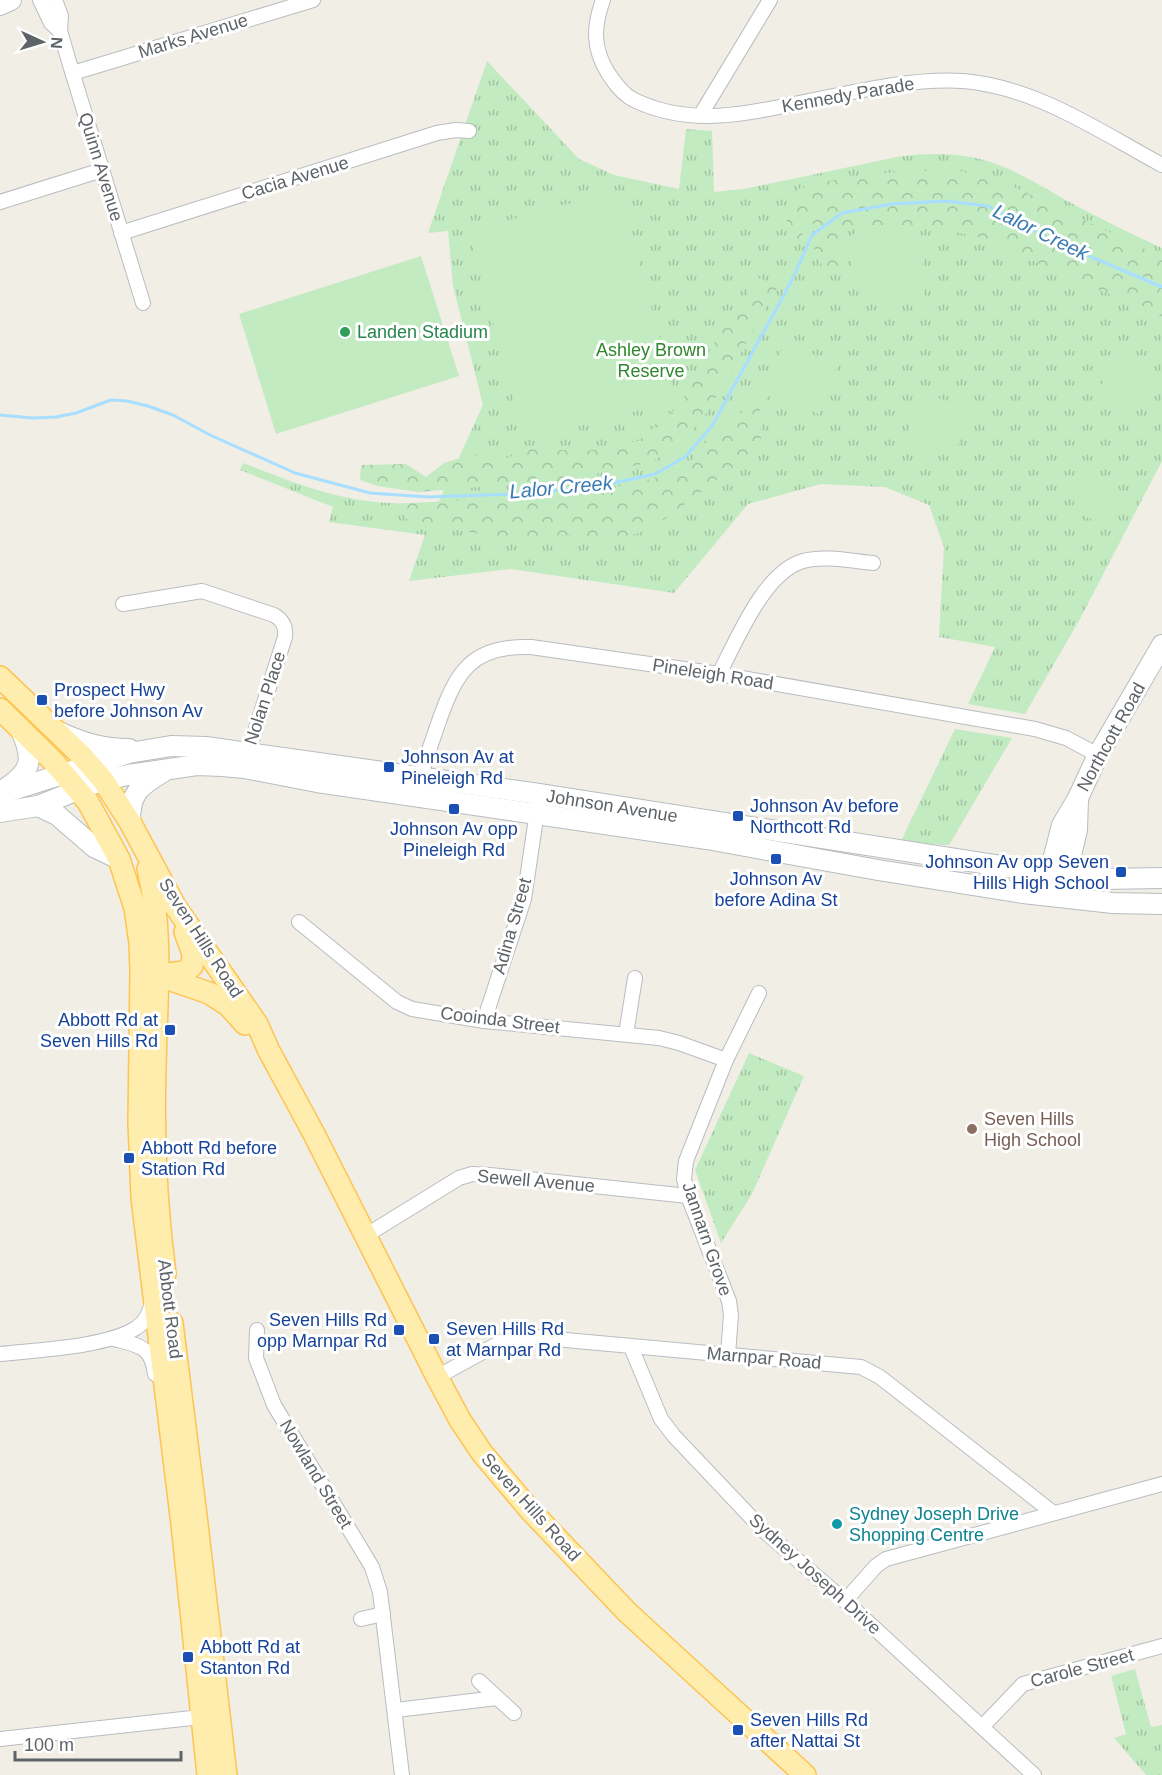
<svg xmlns="http://www.w3.org/2000/svg" width="1162" height="1775" font-family="Helvetica,sans-serif">
	<style>
		.grass { fill: url(#grass-tufts) }
		.forest { fill: url(#forest-crowns) }
		.garden { fill: #c3ebc1 }
		.lines { fill: none; stroke-linecap: round; stroke-linejoin: round }
		.stream { stroke: #a8deff; stroke-width: 3 }
		.street-casing { stroke: #b9bcc1; stroke-width: 16 }
		.secondary-casing { stroke: #b7bcc1; stroke-width: 22 }
		.primary-casing { stroke: #fec452; stroke-width: 24 }
		.street { stroke: #fff; stroke-width: 14 }
		.secondary { stroke: #fff; stroke-width: 20 }
		.primary { stroke: #ffedad; stroke-width: 21 }
		.leisure-dot { fill: #2e9e5b; stroke: #fff; stroke-width: 2 }
		.transit-dot { fill: #1a4fb4; stroke: #fff; stroke-width: 2 }
		.education-dot { fill: #8d6e63; stroke: #fff; stroke-width: 2 }
		.culture-dot { fill: #0f9aa8; stroke: #fff; stroke-width: 2 }
		.labels { text-anchor: middle; dominant-baseline: central; stroke-width: 6; stroke-linejoin: round; paint-order: stroke }
		.street-label { font-size: 18px; fill: #5e6368; stroke: #fff }
		.leisure-label { font-size: 18px; fill: #27864d; stroke: #fff; text-anchor: start }
		.park-label { font-size: 18px; fill: #2f872e; stroke: #fff }
		.transit-label { font-size: 18px; fill: #164399; stroke: #fff; text-anchor: start }
		.education-label { font-size: 18px; fill: #785e54; stroke: #fff; text-anchor: start }
		.culture-label { font-size: 18px; fill: #0d838f; stroke: #fff; text-anchor: start }
		.water-label { font-size: 20px; font-style: italic; fill: #387ab2; stroke: #fff }
	</style>
	<defs>
		<pattern id="grass-tufts" width="24" height="20" patternUnits="userSpaceOnUse" patternTransform="scale(1.5)"><rect width="24" height="20" fill="#c3ebc1"/><path d="M3 7l-1-3M5 7V3M7 7l1-3M15 17l-1-3M17 17v-4M19 17l1-3" fill="none" stroke="#a2c2a1"/></pattern>
		<pattern id="forest-crowns" width="20" height="18" patternUnits="userSpaceOnUse" patternTransform="scale(1.5)"><rect width="20" height="18" fill="#c3ebc1"/><path d="M2 6a3 3 0 1 1 6 0M12 15a3 3 0 1 1 6 0" fill="none" stroke="#a2c2a1"/></pattern>
	</defs>
	<rect width="100%" height="100%" fill="#f1eee6"/>
	<g class="grass">
		<path d="M 487,61 L 579,159 L 614,175 L 679,189 L 686,129 L 712,131 L 714,192 L 744,189 L 897,157 C 926,153 955,152 984,160 C 1015,169 1043,187 1071,203 C 1101,219 1131,234 1162,248 L 1162,461 L 1080,619 L 1025,714 L 968,704 L 995,647 L 939,637 L 944,547 L 929,505 L 885,487 L 821,484 L 748,504 L 674,593 L 511,569 L 409,581 L 425,535 L 329,522 L 333,507 L 240,470 L 243,463 C 299,485 351,506 411,503 L 400,511 L 428,525 L 483,405 L 453,286 L 448,231 L 428,233 Z"/>
		<polygon points="955,729 1012,738 949,845 900,843"/>
		<polygon points="749,1053 804,1076 752,1194 721,1243 695,1170"/>
		<polygon points="1135,1669 1151,1727 1162,1725 1162,1775 1146,1775 1114,1738 1126,1734 1111,1676"/>
	</g>
	<g class="forest">
		<polygon points="902,171 961,171 1012,186 1162,257 1162,317 976,236 920,226 851,227 841,240 840,267 825,270 814,252 817,223 807,225 799,241 788,242 786,208 798,189 822,182"/>
		<path d="M 760,278 L 778,287 L 708,411 L 680,447 L 651,462 L 567,480 L 418,492 L 377,486 L 360,480 L 361,465 L 406,464 L 426,477 L 444,463 L 470,455 L 509,458 L 523,449 L 588,451 L 638,441 L 679,406 L 732,311 C 745,300 749,288 760,278 Z"/>
		<polygon points="767,387 771,399 760,406 761,443 736,465 653,528 623,538 570,535 509,540 465,531 434,527 408,520 400,511 411,503 586,494 652,479 690,462 723,422 741,414 757,388"/>
	</g>
	<g class="garden">
		<polygon points="619,190 677,400 524,441 469,231"/>
		<polygon points="920,228 925,301 858,292 847,242 858,229"/>
		<polygon points="421,256 459,376 276,434 239,314"/>
		<polygon points="784,343 838,364 819,414 785,401 771,377"/>
		<polygon points="1112,354 1155,368 1143,403 1135,408 1098,396"/>
		<polygon points="921,392 970,409 954,457 912,442 907,433"/>
		<polygon points="1084,476 1120,490 1109,519 1099,522 1071,511"/>
	</g>
	<g class="lines">
		<polyline class="stream" points="0,415 33,418 56,417 76,413 111,400 127,401 148,406 173,415 210,435 295,473 370,493 429,497 515,494 595,487 655,474 685,457 712,426 791,282 812,235 842,213 892,204 945,201 988,206 1056,242 1162,287"/>
		<g class="street-casing">
			<g id="street">
				<polyline points="40,0 51,23 60,31"/>
				<polyline points="55,0 61,16 60,31 70,65 143,303"/>
				<path d="M 603,0 C 593,27 593,49 608,73 C 614,82 620,91 629,97 C 636,102 646,105 654,108 C 697,122 741,115 784,106 C 838,96 908,77 963,81 C 1036,87 1099,131 1162,165"/>
				<polyline points="73,73 313,0"/>
				<polyline points="700,116 770,0"/>
				<polyline points="0,202 102,170"/>
				<polyline points="121,233 437,133 456,130 469,131"/>
				<path d="M 123,604 L 202,591 L 274,615 C 283,620 286,627 285,637 L 246,760"/>
				<path d="M 719,674 C 737,640 764,572 803,561 C 825,555 851,561 873,563"/>
				<path d="M 417,785 C 424,765 431,744 438,724 C 456,672 471,645 531,647 L 719,674 L 1035,729 L 1066,738 L 1098,755"/>
				<polyline points="299,922 397,1002 412,1009 484,1021 659,1038 679,1043 726,1060"/>
				<polyline points="484,1021 524,899 538,805"/>
				<polyline points="626,1034 635,978"/>
				<polyline points="365,1236 459,1178 472,1174 490,1175 688,1196"/>
				<polyline points="257,1330 256,1358 274,1405 372,1567 380,1592 402,1775"/>
				<path d="M 114,1339 C 139,1346 151,1345 155,1374"/>
				<polyline points="631,1347 661,1419 674,1436 764,1531 845,1601 1034,1775"/>
				<path d="M 0,1354 C 36,1350 107,1347 136,1328 C 146,1322 150,1313 152,1301"/>
				<polyline points="728,1354 731,1315 729,1301 688,1196 684,1179 686,1161 726,1060 759,993"/>
				<polyline points="437,1377 501,1342 533,1337 861,1367 880,1377 1052,1512"/>
				<polyline points="845,1601 876,1566 886,1559 1162,1484"/>
				<polyline points="361,1619 383,1614"/>
				<polyline points="479,1681 514,1713"/>
				<polyline points="396,1710 497,1698"/>
				<polyline points="983,1726 1023,1684 1162,1646"/>
				<polyline points="0,1739 210,1716"/>
			</g>
		</g>
		<g class="secondary-casing">
			<g id="secondary">
				<polyline points="0,5 11,0"/>
				<path d="M 59,732 C 83,743 103,749 129,749"/>
				<path d="M 5,789 C 32,771 34,760 21,730"/>
				<polyline points="0,794 129,753 171,746 206,747 539,794 1066,876 1102,879 1162,878"/>
				<polyline points="38,806 57,815 94,847 119,859"/>
				<polyline points="0,812 38,806 103,780 128,775 197,765 222,766 244,768 317,782 707,839 878,870 1023,893 1113,903 1162,904"/>
				<path d="M 130,822 C 130,793 139,786 163,772"/>
				<polyline points="1046,887 1062,825 1078,798 1098,755 1162,645"/>
				<polyline points="1063,889 1077,830 1078,800"/>
			</g>
		</g>
		<g class="primary-casing">
			<g id="primary">
				<polyline points="0,677 81,755 103,780 130,822 175,906 257,1024 269,1051 314,1134 437,1377 460,1420 482,1453 530,1510 627,1612 805,1775"/>
				<polyline points="0,709 52,760 88,802 119,859 135,908 140,943 141,970 139,1123 142,1198 182,1524 208,1775"/>
				<path d="M 148,869 C 164,934 156,1002 155,1069 C 153,1137 156,1206 165,1274"/>
				<polyline points="145,971 209,993 228,1005 245,1024"/>
				<polyline points="159,975 184,972 192,966 193,954 185,932"/>
				<polyline points="172,1323 197,1524 226,1775"/>
			</g>
		</g>
		<use href="#street" class="street"/>
		<use href="#secondary" class="secondary"/>
		<use href="#primary" class="primary"/>
	</g>
	<circle class="leisure-dot" cx="345" cy="332" r="6"/>
	<g class="transit-dot">
		<rect x="36" y="694" width="12" height="12" rx="3"/>
		<rect x="383" y="761" width="12" height="12" rx="3"/>
		<rect x="448" y="803" width="12" height="12" rx="3"/>
		<rect x="732" y="810" width="12" height="12" rx="3"/>
		<rect x="770" y="853" width="12" height="12" rx="3"/>
		<rect x="1115" y="866" width="12" height="12" rx="3"/>
		<rect x="164" y="1024" width="12" height="12" rx="3"/>
		<rect x="123" y="1152" width="12" height="12" rx="3"/>
		<rect x="393" y="1324" width="12" height="12" rx="3"/>
		<rect x="428" y="1333" width="12" height="12" rx="3"/>
		<rect x="182" y="1651" width="12" height="12" rx="3"/>
		<rect x="732" y="1724" width="12" height="12" rx="3"/>
	</g>
	<circle class="education-dot" cx="972" cy="1129" r="6"/>
	<circle class="culture-dot" cx="837" cy="1524" r="6"/>
	<g class="labels">
		<g class="street-label">
			<text transform="translate(193 36) rotate(-17)">Marks Avenue</text>
			<text transform="translate(848 95) rotate(-10)">Kennedy Parade</text>
			<text transform="translate(101 167) rotate(73)">Quinn Avenue</text>
			<text transform="translate(295 178) rotate(-17)">Cacia Avenue</text>
			<text transform="translate(713 674) rotate(9)">Pineleigh Road</text>
			<text transform="translate(265 698) rotate(-72)">Nolan Place</text>
			<text transform="translate(1111 737) rotate(-61)">Northcott Road</text>
			<text transform="translate(612 806) rotate(9)">Johnson Avenue</text>
			<text transform="translate(512 926) rotate(-74)">Adina Street</text>
			<text transform="translate(201 938) rotate(57)">Seven Hills Road</text>
			<text transform="translate(500 1020) rotate(7)">Cooinda Street</text>
			<text transform="translate(536 1181) rotate(5)">Sewell Avenue</text>
			<text transform="translate(707 1239) rotate(71)">Jannarn Grove</text>
			<text transform="translate(170 1309) rotate(83)">Abbott Road</text>
			<text transform="translate(764 1358) rotate(5)">Marnpar Road</text>
			<text transform="translate(316 1474) rotate(59)">Nowland Street</text>
			<text transform="translate(531 1507) rotate(48)">Seven Hills Road</text>
			<text transform="translate(815 1574) rotate(42)">Sydney Joseph Drive</text>
			<text transform="translate(1082 1668) rotate(-15)">Carole Street</text>
		</g>
		<g class="leisure-label">
			<text x="357" y="332">Landen Stadium</text>
		</g>
		<g class="park-label">
			<text x="651" y="350">Ashley Brown<tspan x="651" dy="21">Reserve</tspan></text>
		</g>
		<g class="transit-label">
			<text x="54" y="690">Prospect Hwy<tspan x="54" dy="21">before Johnson Av</tspan></text>
			<text x="401" y="757">Johnson Av at<tspan x="401" dy="21">Pineleigh Rd</tspan></text>
			<text x="750" y="806">Johnson Av before<tspan x="750" dy="21">Northcott Rd</tspan></text>
			<text x="454" y="829" text-anchor="middle">Johnson Av opp<tspan x="454" dy="21">Pineleigh Rd</tspan></text>
			<text x="1109" y="862" text-anchor="end">Johnson Av opp Seven<tspan x="1109" dy="21">Hills High School</tspan></text>
			<text x="776" y="879" text-anchor="middle">Johnson Av<tspan x="776" dy="21">before Adina St</tspan></text>
			<text x="158" y="1020" text-anchor="end">Abbott Rd at<tspan x="158" dy="21">Seven Hills Rd</tspan></text>
			<text x="141" y="1148">Abbott Rd before<tspan x="141" dy="21">Station Rd</tspan></text>
			<text x="387" y="1320" text-anchor="end">Seven Hills Rd<tspan x="387" dy="21">opp Marnpar Rd</tspan></text>
			<text x="446" y="1329">Seven Hills Rd<tspan x="446" dy="21">at Marnpar Rd</tspan></text>
			<text x="200" y="1647">Abbott Rd at<tspan x="200" dy="21">Stanton Rd</tspan></text>
			<text x="750" y="1720">Seven Hills Rd<tspan x="750" dy="21">after Nattai St</tspan></text>
		</g>
		<g class="education-label">
			<text x="984" y="1119">Seven Hills<tspan x="984" dy="21">High School</tspan></text>
		</g>
		<g class="culture-label">
			<text x="849" y="1514">Sydney Joseph Drive<tspan x="849" dy="21">Shopping Centre</tspan></text>
		</g>
		<g class="water-label">
			<text transform="translate(1041 232) rotate(26)">Lalor Creek</text>
			<text transform="translate(561 487) rotate(-5)">Lalor Creek</text>
		</g>
	</g>
	<g transform="translate(42 42) rotate(94)" stroke="#ffffff" stroke-width="4.5" paint-order="stroke">
	<path d="M0-4.5L10 22L0 15L-10 22Z" fill="#5e6368"/>
	<text y="-9" font-size="16" font-weight="bold" text-anchor="middle" fill="#5e6368">N</text>
	</g>
	<path d="M15 1751v9h166v-9" fill="none" stroke="#5e6368" stroke-width="3"/>
	<text x="24" y="1751" font-size="18" fill="#5e6368" stroke="#ffffff" stroke-width="4.5" paint-order="stroke">100 m</text>
</svg>
